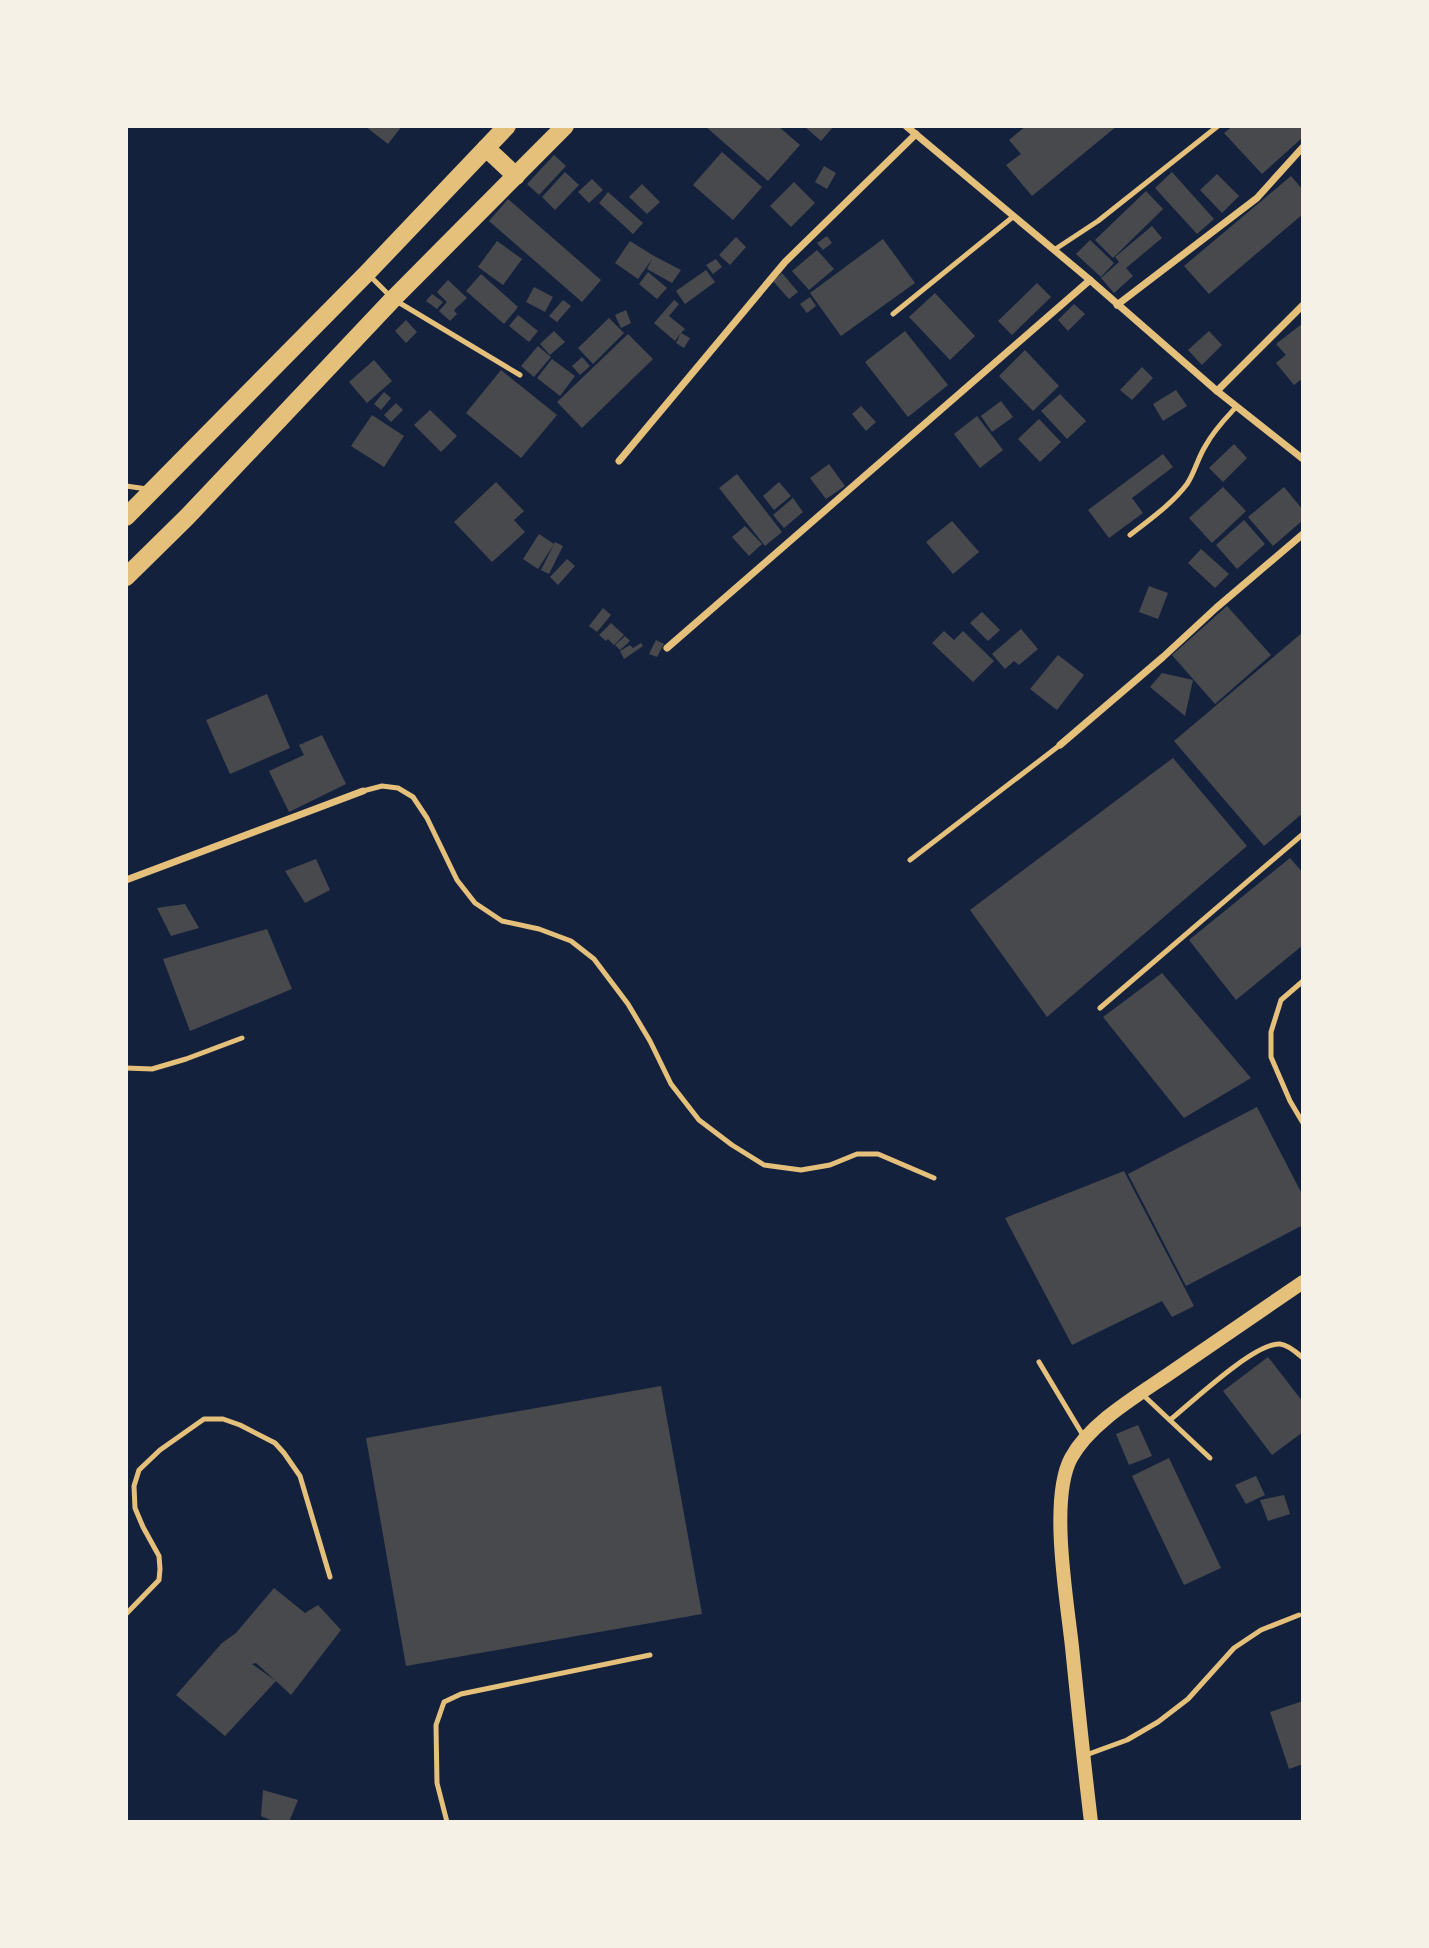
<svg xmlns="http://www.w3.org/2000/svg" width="1429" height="1948" font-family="Barlow,sans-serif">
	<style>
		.building { fill: #48494c }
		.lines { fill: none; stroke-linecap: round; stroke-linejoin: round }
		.service { stroke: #e5c07b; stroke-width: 5 }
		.minor { stroke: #e5c07b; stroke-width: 7 }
		.secondary { stroke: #e5c07b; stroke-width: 14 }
		.trunk { stroke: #e5c07b; stroke-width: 18 }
	</style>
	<rect width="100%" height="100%" fill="#14213d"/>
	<g class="building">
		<polygon points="365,126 402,126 388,144"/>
		<polygon points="705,126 778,126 800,145 768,181"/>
		<polygon points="804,126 834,126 821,141"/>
		<polygon points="1026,126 1117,126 1032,196 1006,165 1021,154 1009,140"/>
		<polygon points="1233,126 1303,126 1303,137 1262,174 1224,133"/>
		<polygon points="722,152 762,187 733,220 693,185"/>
		<polygon points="554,155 566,166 539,195 527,184"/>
		<polygon points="824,166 836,173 827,189 815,182"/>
		<polygon points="565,172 579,185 555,210 542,197"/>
		<polygon points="1172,172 1214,219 1197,234 1155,188"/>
		<polygon points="1217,174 1239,196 1222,213 1200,190"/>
		<polygon points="1291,176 1303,190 1303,214 1209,294 1184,266"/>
		<polygon points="592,179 603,190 589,203 578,192"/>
		<polygon points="794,182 815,203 791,227 770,206"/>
		<polygon points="642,184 660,202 647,214 629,197"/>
		<polygon points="1146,191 1163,209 1113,258 1095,240"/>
		<polygon points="608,192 643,223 633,234 599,203"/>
		<polygon points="508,199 601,280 582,302 489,221"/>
		<polygon points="1152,226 1162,238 1126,268 1133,276 1114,293 1101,278 1119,262 1115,257"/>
		<polygon points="827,236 832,243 823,250 817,243"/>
		<polygon points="736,237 746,247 730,265 719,255"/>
		<polygon points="883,239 915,283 841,336 810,293"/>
		<polygon points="1090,240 1111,260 1109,262 1111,260 1114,263 1101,277 1076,254"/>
		<polygon points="497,241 522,259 503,285 478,267"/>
		<polygon points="630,241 654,256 681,270 672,283 647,269 652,259 638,279 615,263"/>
		<polygon points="817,250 834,269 809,290 792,271"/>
		<polygon points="716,259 722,267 713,274 706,265"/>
		<polygon points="706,270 715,282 685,304 676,291"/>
		<polygon points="648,272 667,288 657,299 639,284"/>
		<polygon points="782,273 798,292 789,299 773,281"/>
		<polygon points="481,274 518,307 504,324 466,291"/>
		<polygon points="448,280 467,298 454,310 457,314 450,321 439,311 447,302 437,292"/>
		<polygon points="1037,283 1051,297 1012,335 998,321"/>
		<polygon points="534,287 553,297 545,312 526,302"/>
		<polygon points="935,293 975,336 950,360 909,317"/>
		<polygon points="432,294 443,302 437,309 426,301"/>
		<polygon points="810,297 816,306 807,313 800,304"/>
		<polygon points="563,300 571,306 557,322 549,316"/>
		<polygon points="674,300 679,304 669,316 685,329 681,333 690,338 684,348 676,343 681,333 675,341 654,323"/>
		<polygon points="1074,304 1085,314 1068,331 1058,320"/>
		<polygon points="626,310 631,323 621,328 615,315"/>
		<polygon points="518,315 538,331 529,342 509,326"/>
		<polygon points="609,318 624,333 593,364 578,348"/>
		<polygon points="406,320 417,332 406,343 395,331"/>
		<polygon points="1303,323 1303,378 1294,385 1276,363 1286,355 1276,344"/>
		<polygon points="554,331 565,342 550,355 540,344"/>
		<polygon points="905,331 948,385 908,417 865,362"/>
		<polygon points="1209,331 1222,345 1202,365 1188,350"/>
		<polygon points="628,334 653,359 582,428 557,402"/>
		<polygon points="538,346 551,357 534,377 521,366"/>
		<polygon points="1025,350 1059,386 1033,411 999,376"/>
		<polygon points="582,357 590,366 580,375 572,366"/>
		<polygon points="552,359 575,376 560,396 537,378"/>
		<polygon points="374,360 392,381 367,403 349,382"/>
		<polygon points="1142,367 1153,378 1132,400 1120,390"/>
		<polygon points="501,370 557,415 521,458 466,413"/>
		<polygon points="1176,390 1187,406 1163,421 1153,404"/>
		<polygon points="384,392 391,398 381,410 374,404"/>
		<polygon points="1060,394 1086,421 1067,439 1041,411"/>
		<polygon points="1001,401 1013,417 992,432 981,416"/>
		<polygon points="396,403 403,410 391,422 384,415"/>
		<polygon points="861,406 876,422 866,431 852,414"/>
		<polygon points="430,410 457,436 441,452 414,425"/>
		<polygon points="372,415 404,436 384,467 351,446"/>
		<polygon points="977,416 1003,450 980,468 954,434"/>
		<polygon points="1039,419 1061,442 1040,462 1018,439"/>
		<polygon points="1234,444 1247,458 1223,482 1209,468"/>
		<polygon points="1163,454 1173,467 1132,498 1143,513 1109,538 1088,510"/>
		<polygon points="829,464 845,486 826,499 810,478"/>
		<polygon points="737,474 782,532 765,546 719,488"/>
		<polygon points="496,482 524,511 514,520 525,532 492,562 454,522"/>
		<polygon points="779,482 791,496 774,510 763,496"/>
		<polygon points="1223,487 1246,511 1212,543 1189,518"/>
		<polygon points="1284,487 1303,510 1303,520 1273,546 1248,517"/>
		<polygon points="793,498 803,512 784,528 773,515"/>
		<polygon points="1244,520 1265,544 1237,569 1216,545"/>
		<polygon points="952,521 979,552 953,574 926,542"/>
		<polygon points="745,526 762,544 749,556 732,537"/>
		<polygon points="539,534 554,544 538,569 523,559"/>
		<polygon points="555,542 563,546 549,574 541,570"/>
		<polygon points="1201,549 1229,574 1215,588 1188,563"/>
		<polygon points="567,559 575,566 558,585 550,577"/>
		<polygon points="1149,586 1168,593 1158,619 1139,612"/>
		<polygon points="1227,606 1271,655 1215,704 1172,655"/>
		<polygon points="603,608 611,615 597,632 589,626"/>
		<polygon points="982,612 1000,630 988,641 970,623"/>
		<polygon points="611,623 624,635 614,645 608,639 606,641 599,635"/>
		<polygon points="1021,629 1038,649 1019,665 1014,661 1005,669 992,654"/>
		<polygon points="944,631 954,640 963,631 994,661 973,682 932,643"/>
		<polygon points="1303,632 1303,813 1264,846 1174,741"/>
		<polygon points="625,636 630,641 620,650 615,645"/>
		<polygon points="656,640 664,644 657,657 649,654"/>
		<polygon points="641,643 643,646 624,659 620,651 630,645 633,648"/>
		<polygon points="1058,655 1084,675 1057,710 1030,689"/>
		<polygon points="1162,673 1193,680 1185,716 1150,687"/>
		<polygon points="267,694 290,748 230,774 206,720"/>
		<polygon points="322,735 346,784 289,812 269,771 304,755 299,745"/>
		<polygon points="1173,758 1247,846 1047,1017 970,910"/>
		<polygon points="1290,858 1303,873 1303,945 1236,1000 1189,940"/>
		<polygon points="316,859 330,890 305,903 285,871"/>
		<polygon points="185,904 199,928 171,936 157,908"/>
		<polygon points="267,929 292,989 190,1031 163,959"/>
		<polygon points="1162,973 1251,1078 1184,1118 1103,1017"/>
		<polygon points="1257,1107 1303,1196 1303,1225 1186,1286 1128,1174"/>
		<polygon points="1124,1171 1194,1306 1172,1317 1162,1301 1072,1345 1005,1218"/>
		<polygon points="1268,1357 1303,1402 1303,1432 1272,1455 1223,1391"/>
		<polygon points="661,1386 702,1614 406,1666 366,1438"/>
		<polygon points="1138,1425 1152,1456 1129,1465 1116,1434"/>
		<polygon points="1169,1458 1221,1568 1184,1585 1132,1476"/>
		<polygon points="1256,1476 1265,1495 1246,1504 1235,1485"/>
		<polygon points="1284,1495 1290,1514 1268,1521 1260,1500"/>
		<polygon points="274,1588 305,1613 318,1605 341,1630 291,1695 276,1681 256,1663 252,1664 276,1681 225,1736 176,1695 222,1643 236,1633"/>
		<polygon points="1303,1701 1303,1764 1289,1769 1270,1712"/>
		<polygon points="263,1790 298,1800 289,1822 275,1822 261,1816"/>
	</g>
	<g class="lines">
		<g class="service">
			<polyline points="1054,250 1098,221 1218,126"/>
			<polyline points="369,275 393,299 520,375"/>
			<polyline points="893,314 1014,216"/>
			<polyline points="126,486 147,489"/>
			<path d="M 1130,535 C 1149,520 1172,504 1187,484 C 1195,472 1198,457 1206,445 C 1214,430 1225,419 1236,407"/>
			<polyline points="363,791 382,786 398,788 413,797 427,818 457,880 475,903 502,921 539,929 571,941 594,959 628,1004 650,1041 671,1084 699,1120 732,1145 764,1165 801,1170 830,1165 857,1154 878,1154 934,1178"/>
			<polyline points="910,860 1060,745"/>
			<polyline points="1303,981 1281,1000 1271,1032 1271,1057 1290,1101 1303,1123"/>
			<polyline points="1100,1008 1303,834"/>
			<polyline points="126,1068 152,1069 186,1059 242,1038"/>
			<polyline points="1039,1362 1084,1437"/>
			<polyline points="1141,1393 1210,1458"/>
			<path d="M 1170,1420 C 1191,1403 1255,1342 1280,1344 C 1289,1345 1297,1353 1303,1358"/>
			<polyline points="126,1614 159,1580 160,1569 159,1556 143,1527 135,1508 134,1486 139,1470 160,1450 204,1419 223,1419 240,1425 275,1443 284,1453 300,1476 330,1577"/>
			<polyline points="1086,1755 1127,1740 1158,1722 1188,1699 1234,1648 1261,1630 1299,1615"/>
			<polyline points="447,1822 437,1783 436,1725 444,1702 461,1694 650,1655"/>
		</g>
		<g class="minor">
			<polyline points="906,126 1090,280 1217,391 1303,459"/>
			<polyline points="1117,305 1257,198 1303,147"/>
			<polyline points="1217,391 1303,305"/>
			<polyline points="619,461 785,262 916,134"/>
			<polyline points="667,648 1090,280"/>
			<polyline points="1060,745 1163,657 1216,608 1303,534"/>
			<polyline points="126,880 363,791"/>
		</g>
		<path class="secondary" d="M 1091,1822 C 1084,1764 1078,1706 1072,1647 C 1067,1600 1049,1499 1071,1458 C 1091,1421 1142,1393 1176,1369 C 1218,1340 1261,1311 1303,1282"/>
		<g class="trunk">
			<polyline points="486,148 516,176"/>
			<polyline points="126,517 367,273 507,126"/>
			<polyline points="126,577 187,517 393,299 565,126"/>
		</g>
	</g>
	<rect width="1429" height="1948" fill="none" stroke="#f6f1e7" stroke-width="256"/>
</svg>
